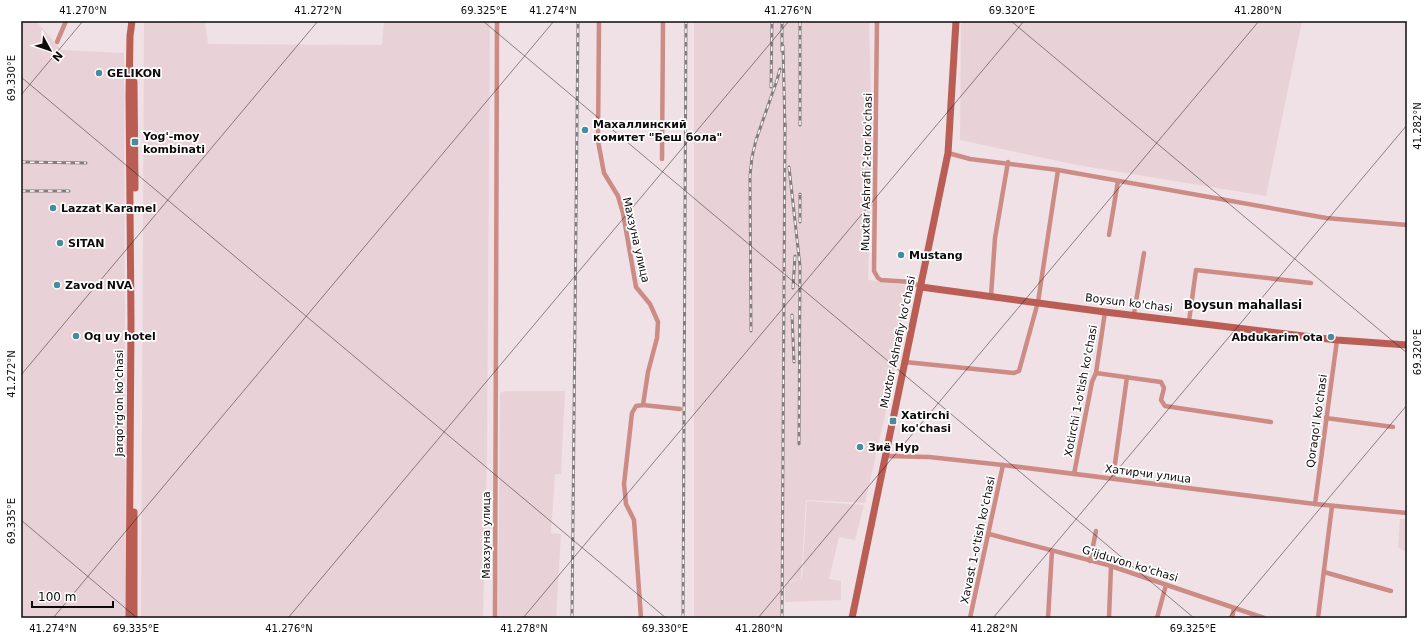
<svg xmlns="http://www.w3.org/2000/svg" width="1428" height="639" font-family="'DejaVu Sans',sans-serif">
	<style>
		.built { fill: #e8d2d8 }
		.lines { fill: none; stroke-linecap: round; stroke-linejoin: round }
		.street { stroke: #cc8c85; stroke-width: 4.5 }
		.secondary { stroke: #ba5e55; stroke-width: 7 }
		.rail-casing { stroke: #867c7f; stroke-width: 3 }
		.rail { stroke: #fff; stroke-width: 1.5; stroke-dasharray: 4.5; stroke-linecap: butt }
		.ticks { fill: none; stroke: #0e0a0b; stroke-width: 1; stroke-opacity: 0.45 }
		.poi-dot { fill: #488b9c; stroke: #fff; stroke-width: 1.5 }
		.labels { text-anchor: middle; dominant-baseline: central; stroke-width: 3.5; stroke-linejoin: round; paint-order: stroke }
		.poi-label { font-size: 11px; font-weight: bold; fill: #0e0a0b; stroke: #fff; text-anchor: start }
		.street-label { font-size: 11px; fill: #0e0a0b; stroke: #fff }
		.neighbourhood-label { font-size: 12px; font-weight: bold; fill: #0e0a0b; stroke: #fff }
		.neatline { fill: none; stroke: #0e0a0b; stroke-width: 1.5 }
		.ticks-label { font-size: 10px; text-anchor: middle; fill: #0e0a0b }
	</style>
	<rect width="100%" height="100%" fill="#efe1e5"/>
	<g class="built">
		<polygon points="21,21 36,21 61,50 124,53 126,618 21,618"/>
		<polygon points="144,21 205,23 208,44 382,45 384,21 490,21 487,455 483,618 141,618"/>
		<polygon points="694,21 869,21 872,134 868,280 906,285 906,304 886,411 865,503 806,500 801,579 783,582 783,618 694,618"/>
		<polygon points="961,21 1302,21 1266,196 1077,165 960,140"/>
		<polygon points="505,391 565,391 561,474 555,474 551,533 561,534 556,618 498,618 500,393"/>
		<polygon points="807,501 864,505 855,540 839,537 829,579 841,581 841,600 785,602 785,583 802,579"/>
		<polygon points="1400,519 1407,519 1407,555 1406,552 1398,547"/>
	</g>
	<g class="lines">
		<g class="street">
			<polyline points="599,21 598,141 604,173 618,196 623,213 636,287 650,304 658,322 657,338 648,372 643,405 636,406 632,413 624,484 626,504 634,520 641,618"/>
			<polyline points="877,21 874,271 878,278 881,280 911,282 921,287"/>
			<polyline points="57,42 66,21"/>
			<polyline points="948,153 970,159 1058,170 1326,218 1407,225"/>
			<polyline points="662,159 663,21"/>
			<polyline points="1109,235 1118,181"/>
			<polyline points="991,296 995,238 1008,162"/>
			<polyline points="1134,314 1144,253"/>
			<polyline points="1189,321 1196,270 1311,283"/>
			<polyline points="905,362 1014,373 1019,371 1038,302 1058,170"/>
			<polyline points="1096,373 1161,382 1164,388 1161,400 1165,406 1271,422"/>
			<polyline points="643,405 680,409"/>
			<polyline points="1326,418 1393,427"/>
			<polyline points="886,456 929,457 1003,465 1315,504 1407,513"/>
			<polyline points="1074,474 1092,382 1096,373 1105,312"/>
			<polyline points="1113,478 1127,377"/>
			<polyline points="1315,504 1337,340"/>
			<polyline points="989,534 1108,565 1264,618"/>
			<polyline points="1090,561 1096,531"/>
			<polyline points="1324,572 1391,591"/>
			<polyline points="495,618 497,21"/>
			<polyline points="970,618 1003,465"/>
			<polyline points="1048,618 1052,551"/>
			<polyline points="1109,618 1111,566"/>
			<polyline points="1157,618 1166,585"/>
			<polyline points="1232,618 1234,608"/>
			<polyline points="1318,618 1332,506"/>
		</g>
		<g class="secondary">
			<polyline points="134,82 135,188"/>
			<polyline points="921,287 1105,312 1337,340 1407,345"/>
			<polyline points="129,618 131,321 129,95 130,36 132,21"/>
			<polyline points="134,618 134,512"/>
			<polyline points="852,618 948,153 956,21"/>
		</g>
		<g class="rail-casing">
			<g id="rail">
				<polyline points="783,46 785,130"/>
				<polyline points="782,51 782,21"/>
				<polyline points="771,87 772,21"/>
				<polyline points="800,125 800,21"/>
				<polyline points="21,162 86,163"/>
				<polyline points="789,167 800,266 799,444"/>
				<polyline points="21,191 69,191"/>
				<polyline points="800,222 800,194"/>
				<polyline points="793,288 795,256"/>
				<polyline points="792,315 794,362"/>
				<polyline points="751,331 750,176 752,157 756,140 777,80 780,69"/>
				<polyline points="572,618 578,21"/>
				<polyline points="683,618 686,21"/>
				<polyline points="782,618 785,124"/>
			</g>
		</g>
		<use href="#rail" class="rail"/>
	</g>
	<path class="ticks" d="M 483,21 L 1194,618M 1011,21 L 1407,353M 21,77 L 666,618M 21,95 L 83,21M 21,375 L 318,21M 21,520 L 137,618M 53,618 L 554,21M 288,618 L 789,21M 523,618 L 1024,21M 758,618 L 1259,21M 993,618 L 1407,125M 1228,618 L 1407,405"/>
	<g class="poi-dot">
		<circle cx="99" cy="73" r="4"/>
		<circle cx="585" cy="130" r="4"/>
		<rect x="131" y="138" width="8" height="8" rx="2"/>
		<circle cx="53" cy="208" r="4"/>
		<circle cx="60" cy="243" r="4"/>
		<circle cx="901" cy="255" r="4"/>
		<circle cx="57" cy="285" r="4"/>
		<circle cx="76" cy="336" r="4"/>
		<circle cx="1331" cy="337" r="4"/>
		<rect x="889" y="417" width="8" height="8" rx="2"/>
		<circle cx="860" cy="447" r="4"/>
	</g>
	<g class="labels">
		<g class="poi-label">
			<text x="107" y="73">GELIKON</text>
			<text x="593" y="124">Махаллинский<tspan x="593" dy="13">комитет "Беш бола"</tspan></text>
			<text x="143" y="136">Yog'-moy<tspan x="143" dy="13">kombinati</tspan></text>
			<text x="61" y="208">Lazzat Karamel</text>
			<text x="68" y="243">SITAN</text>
			<text x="909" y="255">Mustang</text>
			<text x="65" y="285">Zavod NVA</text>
			<text x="84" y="336">Oq uy hotel</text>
			<text x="1323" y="337" text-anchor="end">Abdukarim ota</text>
			<text x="901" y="415">Xatirchi<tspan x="901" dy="13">ko'chasi</tspan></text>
			<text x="868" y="447">Зиё Нур</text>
		</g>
		<g class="street-label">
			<text transform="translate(867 172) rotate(-89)">Muxtar Ashrafi 2-tor ko'chasi</text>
			<text transform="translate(636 240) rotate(77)">Махзуна улица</text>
			<text transform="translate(1129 303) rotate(7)">Boysun ko'chasi</text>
			<text transform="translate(898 342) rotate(-78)">Muxtor Ashrafiy ko'chasi</text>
			<text transform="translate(1081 391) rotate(-79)">Xotirchi 1-o'tish ko'chasi</text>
			<text transform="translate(119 403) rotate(-90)">Jarqo'rg'on ko'chasi</text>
			<text transform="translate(1317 421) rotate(-82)">Qoraqo'l ko'chasi</text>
			<text transform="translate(1148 474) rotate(7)">Хатирчи улица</text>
			<text transform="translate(486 535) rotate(-90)">Махзуна улица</text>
			<text transform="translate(978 540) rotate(-78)">Xavast 1-o'tish ko'chasi</text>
			<text transform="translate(1130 564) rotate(17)">G'ijduvon ko'chasi</text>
		</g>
		<g class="neighbourhood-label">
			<text x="1243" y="305">Boysun mahallasi</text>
		</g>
	</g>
	<rect width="1428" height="639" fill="none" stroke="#ffffff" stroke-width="44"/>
	<g transform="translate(50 50) rotate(130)" stroke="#ffffff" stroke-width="3" paint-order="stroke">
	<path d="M0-3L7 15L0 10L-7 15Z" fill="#0e0a0b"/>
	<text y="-6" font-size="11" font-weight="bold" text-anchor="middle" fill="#0e0a0b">N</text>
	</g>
	<path d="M32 601v6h81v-6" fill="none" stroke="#0e0a0b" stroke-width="2"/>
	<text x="38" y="601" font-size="12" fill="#0e0a0b" stroke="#ffffff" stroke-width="3" paint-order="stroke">100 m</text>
	<rect x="22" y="22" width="1384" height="595" class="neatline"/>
	<g class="ticks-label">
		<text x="83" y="14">41.270°N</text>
		<text x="318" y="14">41.272°N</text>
		<text x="484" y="14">69.325°E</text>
		<text x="553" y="14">41.274°N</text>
		<text x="788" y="14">41.276°N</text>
		<text x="1012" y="14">69.320°E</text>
		<text x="1258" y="14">41.280°N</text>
		<text transform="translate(11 78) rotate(-90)" y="4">69.330°E</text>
		<text transform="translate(1417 126) rotate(-90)" y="4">41.282°N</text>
		<text transform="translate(1417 352) rotate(-90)" y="4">69.320°E</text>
		<text transform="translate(11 374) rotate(-90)" y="4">41.272°N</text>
		<text transform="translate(11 521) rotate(-90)" y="4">69.335°E</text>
		<text x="53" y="632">41.274°N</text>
		<text x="136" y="632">69.335°E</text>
		<text x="289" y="632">41.276°N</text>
		<text x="524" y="632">41.278°N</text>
		<text x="665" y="632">69.330°E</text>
		<text x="759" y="632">41.280°N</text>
		<text x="994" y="632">41.282°N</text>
		<text x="1193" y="632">69.325°E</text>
	</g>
</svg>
